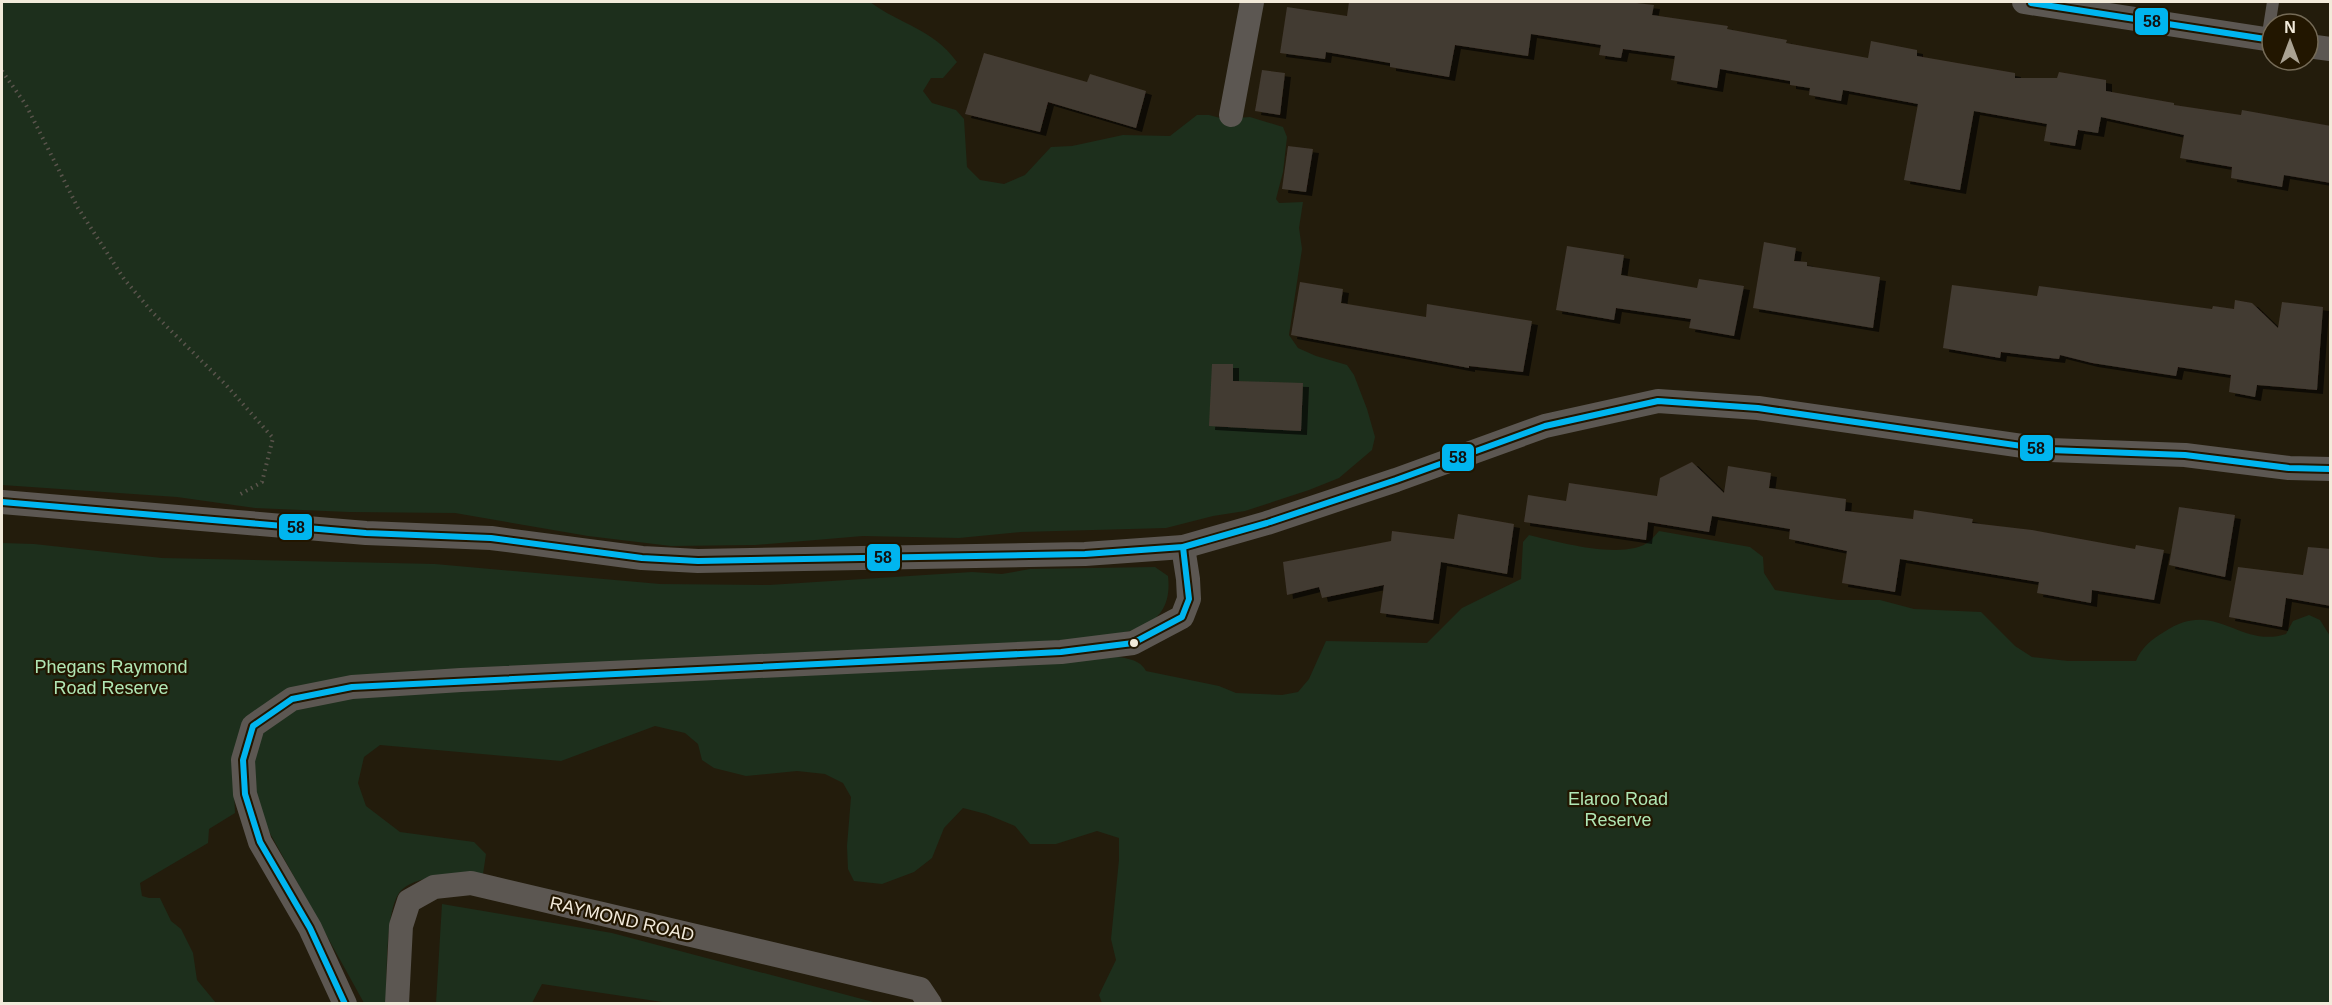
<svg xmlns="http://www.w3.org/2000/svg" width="2332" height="1005" font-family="Helvetica,sans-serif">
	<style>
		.green { fill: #1d2f1c }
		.building { fill: #433a31; filter: url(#shadow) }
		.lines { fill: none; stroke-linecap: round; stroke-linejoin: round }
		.path { stroke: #5a544c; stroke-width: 4; stroke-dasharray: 1.5 4.5; stroke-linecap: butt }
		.lane { stroke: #5c5752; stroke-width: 12 }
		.street { stroke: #5c5752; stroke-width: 24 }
		.bus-1-casing { stroke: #221600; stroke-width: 10 }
		.bus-1 { stroke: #00b5ef; stroke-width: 6 }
		.bus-dot { fill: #f2eada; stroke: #221600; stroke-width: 2 }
		.labels { text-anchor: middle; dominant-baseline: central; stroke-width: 4.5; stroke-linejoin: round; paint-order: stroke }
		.park-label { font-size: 18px; fill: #b0e6b4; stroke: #221600 }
		.street-label { font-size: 18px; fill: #f2eada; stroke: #221600 }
		.line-badge { stroke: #221600; stroke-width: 2 }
		.pale-badge-label { font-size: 16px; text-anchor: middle; font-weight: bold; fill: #111 }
	</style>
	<defs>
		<filter id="shadow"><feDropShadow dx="6" dy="4" stdDeviation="0" flood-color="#0009"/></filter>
	</defs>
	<rect width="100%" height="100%" fill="#231c0c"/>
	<g class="green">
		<path d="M 2,2 L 870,2 C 901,25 932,28 957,62 L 943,78 L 931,78 L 923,91 L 932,103 L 956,110 L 964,119 L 967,167 L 980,180 L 1004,184 L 1025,175 L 1051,147 L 1072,146 L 1123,135 L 1170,136 L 1197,115 L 1209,115 L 1224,119 L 1250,117 L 1283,127 L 1287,137 L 1283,172 L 1276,199 L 1279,203 L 1303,202 L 1299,228 L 1302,249 L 1289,335 L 1298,348 L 1316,356 L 1347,365 L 1354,375 L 1367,409 L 1375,437 L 1372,450 L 1339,478 L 1309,490 L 1245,511 L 1213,516 L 1166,528 L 1021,532 L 959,538 L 863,536 L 755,545 L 671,546 L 588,536 L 455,513 L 349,512 L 255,508 L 177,497 L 2,485 Z"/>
		<path d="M 1659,531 L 1750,547 L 1763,557 L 1764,573 L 1775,590 L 1838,600 L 1880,600 L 1914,609 L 1981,612 L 2015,646 L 2032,657 L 2068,661 L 2136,661 C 2141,648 2152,639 2164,632 C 2215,597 2239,649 2286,634 L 2293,621 L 2309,615 L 2320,620 L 2330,636 L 2330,1003 L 1102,1003 L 1099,995 L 1116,960 L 1111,939 L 1119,860 L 1119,838 L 1097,831 L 1056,844 L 1030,844 L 1015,826 L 986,814 L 963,808 L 944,828 L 932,858 L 914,872 L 882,884 L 854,881 L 848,869 L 847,846 L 851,797 L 843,783 L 825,774 L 797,771 L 746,776 L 714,768 L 702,760 L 698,744 L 685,733 L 655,726 L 561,761 L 380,745 L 364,757 L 358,783 L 366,806 L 400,832 L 474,842 L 486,854 L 483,874 C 462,874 412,874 399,893 C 385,913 387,978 386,1003 L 364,1003 L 266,826 L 255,790 L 253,757 L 261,733 L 294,709 L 353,697 L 1106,655 C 1120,658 1139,657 1146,671 L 1219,686 L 1236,693 L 1282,695 L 1298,692 L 1309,679 L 1326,641 L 1427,643 L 1462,608 L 1521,579 L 1523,542 L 1529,535 C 1558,542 1625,561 1650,541 C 1653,538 1656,534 1659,531 Z"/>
		<path d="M 2,543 L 34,544 L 162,558 L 435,564 L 660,584 L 769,585 L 972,572 L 1002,574 L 1030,569 L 1155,567 L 1168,576 C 1174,628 1130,632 1091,638 L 284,692 L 234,791 L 235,813 L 209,829 L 208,843 L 140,883 L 142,896 L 149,898 L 160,898 L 171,921 L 181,929 L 193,953 L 197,980 L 216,1003 L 2,1004 Z"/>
		<polygon points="442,904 612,933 877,1003 669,1003 542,984 532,1003 436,1003"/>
	</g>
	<g class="building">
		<polygon points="1349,2 1628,2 1654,5 1652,15 1728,26 1727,29 1787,40 1786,43 1868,58 1871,41 1917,50 1917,56 2015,73 2015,78 2057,78 2059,72 2106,80 2106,91 2174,103 2174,105 2241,115 2242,110 2331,126 2331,183 2284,175 2282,187 2231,178 2232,167 2180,158 2184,135 2101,117 2098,133 2078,130 2075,146 2044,141 2047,124 1974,111 1960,190 1904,180 1918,104 1843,90 1841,101 1809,95 1810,88 1790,85 1790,81 1720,69 1717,88 1671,80 1675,56 1623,49 1621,58 1599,55 1601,45 1531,34 1528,56 1455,45 1449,77 1390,67 1390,63 1326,52 1325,59 1280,53 1287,7 1347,16"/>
		<polygon points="984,53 1087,82 1090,74 1146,91 1136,128 1048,102 1040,132 965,114"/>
		<polygon points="1262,70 1285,73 1280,115 1255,111"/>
		<polygon points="1288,146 1313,149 1306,192 1282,189"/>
		<polygon points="1764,242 1796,248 1794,261 1807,262 1807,266 1880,277 1873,328 1753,308"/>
		<polygon points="1567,246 1624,255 1621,275 1697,288 1699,279 1744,286 1734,336 1689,328 1691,319 1616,308 1614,320 1556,310"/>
		<polygon points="1300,282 1343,289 1341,303 1426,317 1427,304 1532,321 1523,372 1469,366 1469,368 1291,335"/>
		<polygon points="1952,285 2037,296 2039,286 2212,309 2213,306 2234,309 2235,300 2252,303 2278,328 2282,302 2323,307 2317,390 2257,385 2255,397 2229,392 2231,375 2178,367 2176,376 2092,363 2060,355 2059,359 2001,352 2000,358 1943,348"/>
		<polygon points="1212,364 1233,364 1233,381 1303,383 1301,431 1209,426"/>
		<polygon points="1692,462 1724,493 1728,466 1771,473 1769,488 1846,499 1845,511 1913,519 1914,510 1973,519 1972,523 2032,530 2135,549 2136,545 2164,550 2154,600 2092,590 2091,603 2037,593 2039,582 1900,559 1895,592 1842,583 1847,551 1789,539 1790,529 1712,516 1709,532 1648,522 1646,540 1524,522 1528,495 1566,501 1569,483 1657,496 1660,478"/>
		<polygon points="2179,507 2235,515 2225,577 2169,565"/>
		<polygon points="1458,514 1514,524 1507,574 1441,562 1433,620 1380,613 1384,585 1322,598 1319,587 1287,595 1283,562 1391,541 1392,531 1454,539"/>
		<polygon points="2308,547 2331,549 2331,606 2286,598 2282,627 2229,617 2238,567 2303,575"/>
	</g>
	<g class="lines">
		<polyline class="path" points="2,71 26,105 78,208 124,279 153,313 226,385 273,438 262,482 239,495"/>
		<polyline class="lane" points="2267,40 2273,2"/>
		<g class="street">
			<polyline points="2024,2 2272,40"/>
			<polyline points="2308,46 2330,49"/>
			<polyline points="1231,115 1252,2"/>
			<polyline points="2,502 366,533 491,538 642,558 698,561 1085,554 1183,547 1267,523 1396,480 1545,426 1658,401 1758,408 2050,450 2185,455 2289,468 2330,469"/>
			<polyline points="345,1004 310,928 260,842 245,794 243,760 253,726 292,699 352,687 461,680 1061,652 1133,643 1182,617 1189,599 1188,579 1183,547"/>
			<polyline points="397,1004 401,926 409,901 434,887 471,883 920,989 930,1004"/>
		</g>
		<g class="bus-1-casing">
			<g id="bus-1">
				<polyline points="2031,3 2272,40"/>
				<polyline points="2,502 366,533 491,538 642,558 698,561 1085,554 1183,547 1267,523 1396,480 1545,426 1658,401 1758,408 2050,450 2185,455 2289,468 2330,469"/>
				<polyline points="345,1004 310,928 260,842 245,794 243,760 253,726 292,699 352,687 1061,652 1133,643 1182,617 1189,599 1183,547"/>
			</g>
		</g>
		<use href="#bus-1" class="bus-1"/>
	</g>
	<circle class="bus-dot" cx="1134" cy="643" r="5"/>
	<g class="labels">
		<g class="park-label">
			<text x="111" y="667">Phegans Raymond<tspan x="111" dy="21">Road Reserve</tspan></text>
			<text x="1618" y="799">Elaroo Road<tspan x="1618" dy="21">Reserve</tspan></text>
		</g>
		<g class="street-label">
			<text transform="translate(622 919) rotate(13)">RAYMOND ROAD</text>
		</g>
	</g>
	<g class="line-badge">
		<rect x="2134" y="7" width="35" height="29" rx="6" fill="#00b5ef"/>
		<rect x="2019" y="434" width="35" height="28" rx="6" fill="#00b5ef"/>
		<rect x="1441" y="443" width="34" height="29" rx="6" fill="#00b5ef"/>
		<rect x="278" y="513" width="35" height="28" rx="6" fill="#00b5ef"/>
		<rect x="866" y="543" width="35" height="29" rx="6" fill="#00b5ef"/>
	</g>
	<g class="pale-badge-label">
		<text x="2152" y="27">58</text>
		<text x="2036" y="454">58</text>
		<text x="1458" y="463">58</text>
		<text x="296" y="533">58</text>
		<text x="883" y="563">58</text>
	</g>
	<rect width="2332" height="1005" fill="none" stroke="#f2eada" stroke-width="6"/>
	<g transform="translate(2290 42)"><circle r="28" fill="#221600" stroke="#756b57" stroke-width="1.5"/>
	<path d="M0-4.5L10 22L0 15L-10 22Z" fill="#aaa292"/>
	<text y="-9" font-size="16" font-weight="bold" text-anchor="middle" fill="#f2eada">N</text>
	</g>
</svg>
